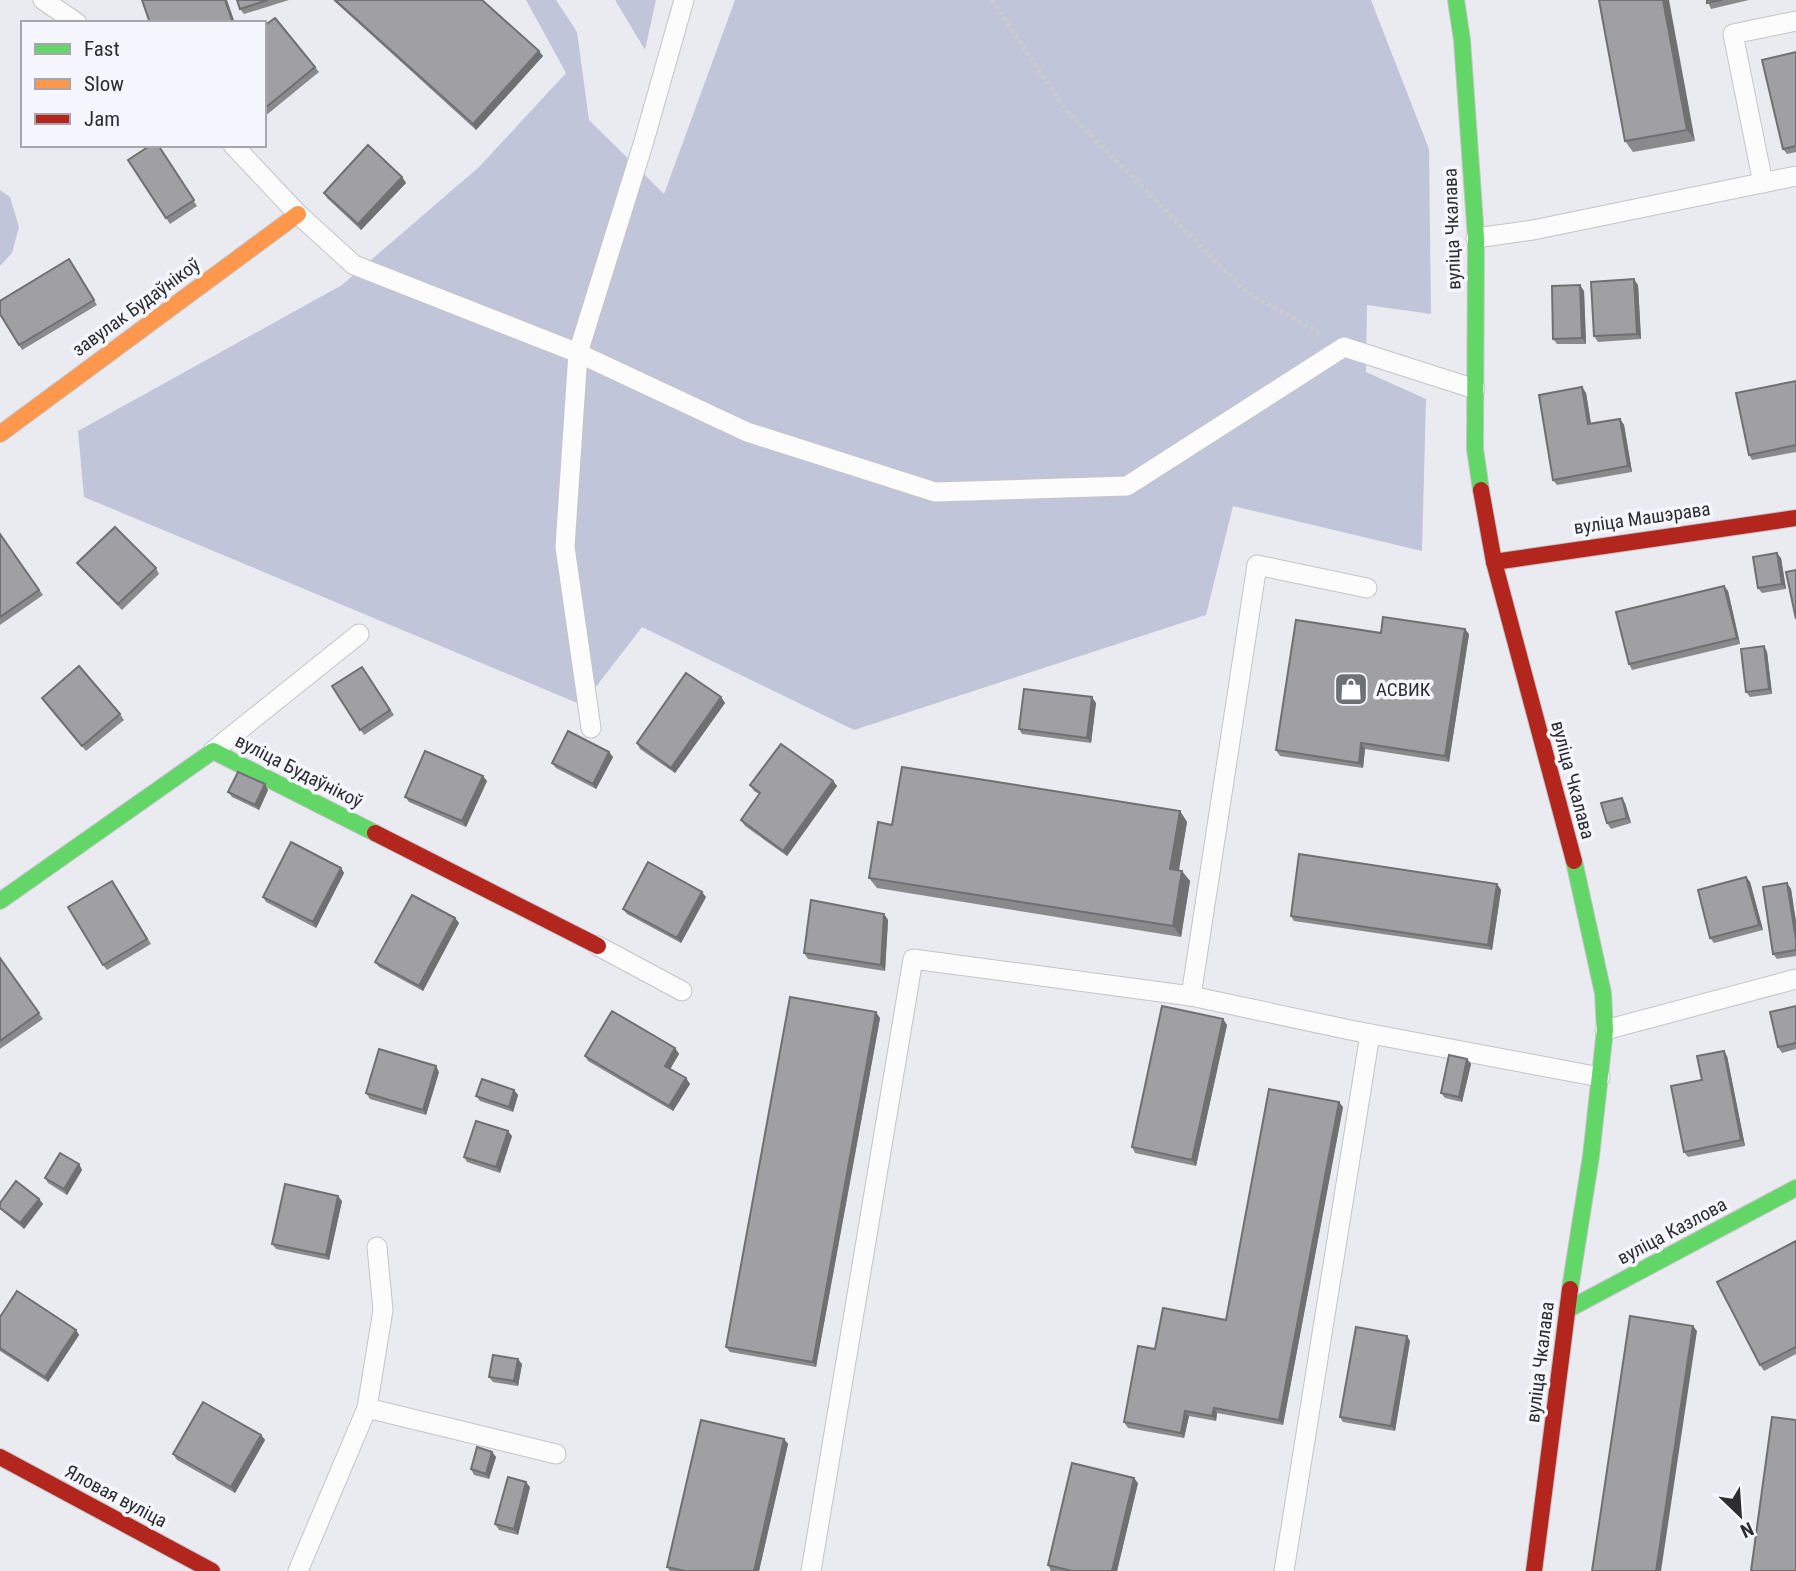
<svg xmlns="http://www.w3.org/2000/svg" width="1796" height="1571" font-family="'Roboto Condensed',sans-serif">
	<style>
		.forest { fill: #c1c5d9 }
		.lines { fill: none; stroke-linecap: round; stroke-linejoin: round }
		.lane-casing { stroke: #c4c4c8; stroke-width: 21 }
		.fast-casing { stroke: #c4c4c8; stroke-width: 18 }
		.slow-casing { stroke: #c4c4c8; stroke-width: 18 }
		.jam-casing { stroke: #c4c4c8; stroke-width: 18 }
		.path { stroke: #cbcccc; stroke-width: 4.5; stroke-dasharray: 3.5 3.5; stroke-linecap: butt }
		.lane { stroke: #fcfcfd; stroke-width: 19 }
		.fast { stroke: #63d668; stroke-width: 16 }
		.slow { stroke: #ff974d; stroke-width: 16 }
		.jam { stroke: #b3261e; stroke-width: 16 }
		.wall { fill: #8a8a8d }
		.shaded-wall { fill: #707073 }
		.building { fill: #a0a0a4; stroke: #707073; stroke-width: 2 }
		.labels { text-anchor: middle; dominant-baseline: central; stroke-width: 7; stroke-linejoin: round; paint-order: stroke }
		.street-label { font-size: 19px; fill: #2d2d30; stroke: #f6f7fe }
		.poi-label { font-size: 19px; fill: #2d2d30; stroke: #f6f7fe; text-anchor: start }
	</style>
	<rect width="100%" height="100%" fill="#eaebf0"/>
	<g class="forest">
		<polygon points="526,0 556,0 577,32 589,120 664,194 735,0 1371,0 1429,149 1431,314 1367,305 1366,372 1426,399 1422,551 1233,506 1206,615 854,730 642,627 582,705 84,497 78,431 342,285 479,167 566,73"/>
		<polygon points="615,0 656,0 645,50"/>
		<polygon points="0,190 10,197 19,227 12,253 0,266"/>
	</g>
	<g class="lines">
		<g class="lane-casing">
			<g id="lane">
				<polyline points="43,0 77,23"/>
				<polyline points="233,145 298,214 354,265 578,353 747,432 935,492 1127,486 1344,347 1475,389"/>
				<polyline points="1763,183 1733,34 1796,21"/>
				<polyline points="1476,238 1533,230 1796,176"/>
				<polyline points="591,728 565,547 578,353 644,141 684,0"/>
				<polyline points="213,751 359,634"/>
				<polyline points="598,946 682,991"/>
				<polyline points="1191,996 1257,565 1367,588"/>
				<polyline points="1605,1030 1796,979"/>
				<polyline points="367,1408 556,1454"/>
				<polyline points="298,1571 367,1408 383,1310 377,1247"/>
				<polyline points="811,1571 913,959 1191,996 1350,1030 1600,1077"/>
				<polyline points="1284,1571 1370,1034"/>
			</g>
		</g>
		<g class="fast-casing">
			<g id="fast">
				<polyline points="1456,0 1462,40 1476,238 1475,449 1481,490"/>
				<polyline points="0,901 213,751 375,833"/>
				<polyline points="1570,1289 1591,1156 1605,1030 1603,993 1574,861"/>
				<polyline points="1567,1310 1796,1188"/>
			</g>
		</g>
		<g class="slow-casing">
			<polyline id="slow" points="0,434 298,214"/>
		</g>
		<g class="jam-casing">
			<g id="jam">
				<polyline points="1481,490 1494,562 1574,861"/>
				<polyline points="1494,562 1796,518"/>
				<polyline points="375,833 598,946"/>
				<polyline points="0,1457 212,1571"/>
				<polyline points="1534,1571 1570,1289"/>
			</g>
		</g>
		<polyline class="path" points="992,0 1065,109 1245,291 1319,333"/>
		<use href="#lane" class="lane"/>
		<use href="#fast" class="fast"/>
		<use href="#slow" class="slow"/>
		<use href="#jam" class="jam"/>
	</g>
	<g class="wall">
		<polygon points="237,0 289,0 244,14 240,9"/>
		<polygon points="333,0 482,0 543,56 476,130"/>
		<polygon points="1599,0 1695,141 1633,152 1625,141"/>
		<polygon points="1707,0 1749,0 1711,9"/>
		<polygon points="264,26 315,67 319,72 264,117"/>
		<polygon points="1796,52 1796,152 1787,154 1783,149"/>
		<polygon points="158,145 197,206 170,224 128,160"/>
		<polygon points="402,177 406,183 361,230 327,198 324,193"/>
		<polygon points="73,264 97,305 22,350 19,345"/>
		<polygon points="1638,285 1641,339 1598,342 1594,336"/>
		<polygon points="1584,291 1586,344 1557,344 1553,339"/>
		<polygon points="1796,381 1796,452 1752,460 1749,455"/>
		<polygon points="1582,387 1586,393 1591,424 1620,419 1624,425 1632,472 1557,485 1553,480"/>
		<polygon points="0,534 43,595 0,625"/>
		<polygon points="1781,558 1786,589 1762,593 1758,588"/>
		<polygon points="77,563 156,568 159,574 122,610 81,568"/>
		<polygon points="1724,586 1728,591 1740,644 1632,670 1629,664"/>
		<polygon points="1381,633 1469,634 1449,762 1365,749 1363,768 1280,756 1276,750"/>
		<polygon points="1764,646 1767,652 1772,694 1750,697 1746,692"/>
		<polygon points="362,667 394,715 364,735 332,686"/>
		<polygon points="721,697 725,703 675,773 640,749 637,743"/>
		<polygon points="42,698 120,714 124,720 86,751"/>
		<polygon points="1096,703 1091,743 1022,734 1019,729"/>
		<polygon points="609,752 613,757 596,789 556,768 552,763"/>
		<polygon points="487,781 466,827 409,802 405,797"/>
		<polygon points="833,781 837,786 787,856 745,826 741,820 759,794 754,791 750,785"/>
		<polygon points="268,790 259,810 232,797 228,792"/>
		<polygon points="1625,803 1631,823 1611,829 1607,823"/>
		<polygon points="1180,811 1187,822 1179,870 1190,881 1181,937 877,888 869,878 892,825"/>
		<polygon points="341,868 344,873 316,928 266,902 263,897"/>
		<polygon points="1746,877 1750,882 1763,930 1714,943 1710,938"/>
		<polygon points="1787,883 1791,889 1796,922 1796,956 1777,959 1773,954"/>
		<polygon points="1497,884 1501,890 1492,950 1294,921 1291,916"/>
		<polygon points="116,886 151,944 107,970 103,965"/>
		<polygon points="706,897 681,943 627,914 623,909"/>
		<polygon points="884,914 888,920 885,971 808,959 804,953"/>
		<polygon points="455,918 459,923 423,991 379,967 375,962"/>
		<polygon points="0,958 43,1019 0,1049"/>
		<polygon points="1796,1006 1796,1049 1782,1053 1778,1047"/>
		<polygon points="880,1018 816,1367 730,1352 726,1347"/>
		<polygon points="1223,1019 1227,1025 1196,1166 1135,1153 1132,1147"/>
		<polygon points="675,1048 679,1054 670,1069 686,1078 690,1084 673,1111 588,1061 585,1056"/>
		<polygon points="1727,1056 1745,1146 1688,1157 1684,1152 1702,1080"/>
		<polygon points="1467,1059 1471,1064 1462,1102 1445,1098 1441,1093"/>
		<polygon points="439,1072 426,1115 370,1099 366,1093"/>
		<polygon points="514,1090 518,1095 513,1112 480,1101 476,1096"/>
		<polygon points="1343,1107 1283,1425 1217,1413 1216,1421 1189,1416 1184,1438 1128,1428 1124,1422 1155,1349 1226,1320"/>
		<polygon points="512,1136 500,1173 467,1162 464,1157"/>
		<polygon points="79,1164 82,1170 67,1195 48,1183 45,1178"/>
		<polygon points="39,1199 43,1204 24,1229 0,1209 0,1203"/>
		<polygon points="342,1201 329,1260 276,1249 272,1244"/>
		<polygon points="1796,1241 1796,1354 1764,1371 1760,1365"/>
		<polygon points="0,1317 76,1330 79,1335 48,1382 0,1351"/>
		<polygon points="1410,1341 1395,1431 1343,1422 1340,1417"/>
		<polygon points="522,1364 518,1386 493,1382 489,1377"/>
		<polygon points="261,1435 265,1440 235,1493 177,1460 173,1454"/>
		<polygon points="784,1439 788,1444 759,1571 670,1571 667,1567"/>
		<polygon points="492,1452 496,1457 489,1479 474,1475 471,1469"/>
		<polygon points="1138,1483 1117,1571 1051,1571 1048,1565"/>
		<polygon points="530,1487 518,1535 499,1530 495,1524"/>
	</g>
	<g class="shaded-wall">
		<polygon points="225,0 227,0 235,23 233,23"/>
		<polygon points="1663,0 1669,0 1695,141 1687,130"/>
		<polygon points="539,51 543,56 476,130 473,124"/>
		<polygon points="402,177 406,183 361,230 358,224"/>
		<polygon points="1634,279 1638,285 1641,339 1637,334"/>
		<polygon points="1580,285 1584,291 1586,344 1582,338"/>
		<polygon points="1582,387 1586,393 1592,430 1588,424"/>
		<polygon points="1620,419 1624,425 1632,472 1628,466"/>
		<polygon points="1777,553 1781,558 1786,589 1782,584"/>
		<polygon points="1724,586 1728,591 1740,644 1737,638"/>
		<polygon points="1465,629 1469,634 1449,762 1445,756"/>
		<polygon points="1764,646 1767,652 1772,694 1769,689"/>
		<polygon points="721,697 725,703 675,773 671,768"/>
		<polygon points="1092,697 1096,703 1091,743 1087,738"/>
		<polygon points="1361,743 1365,749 1363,768 1359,763"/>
		<polygon points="609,752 613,757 596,789 593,784"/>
		<polygon points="483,776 487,781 466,827 462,821"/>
		<polygon points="833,781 837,786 787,856 783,851"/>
		<polygon points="265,784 268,790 259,810 255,805"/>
		<polygon points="1622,798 1625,803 1631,823 1627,818"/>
		<polygon points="1180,811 1187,822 1177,880 1170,869"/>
		<polygon points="341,868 344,873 316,928 313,922"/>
		<polygon points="1182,871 1190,881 1181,937 1173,926"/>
		<polygon points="1746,877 1750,882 1763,930 1759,925"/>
		<polygon points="1787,883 1791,889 1796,922 1796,940"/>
		<polygon points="1497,884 1501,890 1492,950 1488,945"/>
		<polygon points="702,892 706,897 681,943 677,938"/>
		<polygon points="884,914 888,920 885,971 881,965"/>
		<polygon points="455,918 459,923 423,991 419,986"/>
		<polygon points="876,1012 880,1018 816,1367 813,1362"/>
		<polygon points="1223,1019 1227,1025 1196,1166 1192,1160"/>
		<polygon points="675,1048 679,1054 669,1071 665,1066"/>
		<polygon points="1724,1051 1727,1056 1745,1146 1741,1140"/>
		<polygon points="1467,1059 1471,1064 1462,1102 1459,1097"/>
		<polygon points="436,1066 439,1072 426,1115 423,1110"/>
		<polygon points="686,1078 690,1084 673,1111 669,1106"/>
		<polygon points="514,1090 518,1095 513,1112 509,1107"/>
		<polygon points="1339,1102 1343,1107 1283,1425 1279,1420"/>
		<polygon points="508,1131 512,1136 500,1173 496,1167"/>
		<polygon points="79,1164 82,1170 67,1195 64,1189"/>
		<polygon points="338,1196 342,1201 329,1260 326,1255"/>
		<polygon points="39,1199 43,1204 24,1229 20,1223"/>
		<polygon points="1693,1326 1697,1331 1661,1571 1656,1571"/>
		<polygon points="76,1330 79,1335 48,1382 45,1377"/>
		<polygon points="1407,1336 1410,1341 1395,1431 1391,1426"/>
		<polygon points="518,1359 522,1364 518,1386 514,1381"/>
		<polygon points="1214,1408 1217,1413 1216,1421 1212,1416"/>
		<polygon points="1185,1411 1189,1416 1184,1438 1181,1433"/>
		<polygon points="261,1435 265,1440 235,1493 231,1487"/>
		<polygon points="784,1439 788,1444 759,1571 754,1571"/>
		<polygon points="492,1452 496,1457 489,1479 486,1474"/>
		<polygon points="1134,1478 1138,1483 1117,1571 1112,1571"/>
		<polygon points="526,1482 530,1487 518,1535 514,1529"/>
	</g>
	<g class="building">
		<polygon points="142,0 225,0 233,23 150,23"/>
		<polygon points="237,0 268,0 240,9"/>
		<polygon points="335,0 482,0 539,51 473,124"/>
		<polygon points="1599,0 1663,0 1687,130 1625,141"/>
		<polygon points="1707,0 1722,0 1707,3"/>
		<polygon points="275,18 315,67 264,109 264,26"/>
		<polygon points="1796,52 1796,146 1783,149 1762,60"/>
		<polygon points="151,145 158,145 194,200 166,218 128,160"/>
		<polygon points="368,145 402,177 358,224 324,193"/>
		<polygon points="69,259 94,300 19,345 0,314 0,301"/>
		<polygon points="1634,279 1637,334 1594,336 1591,282"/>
		<polygon points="1580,285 1582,338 1553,339 1552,286"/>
		<polygon points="1796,381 1796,445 1749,455 1736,393"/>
		<polygon points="1582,387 1588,424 1620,419 1628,466 1553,480 1539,395"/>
		<polygon points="115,527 156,568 118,604 77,563"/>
		<polygon points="0,534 39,590 0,617"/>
		<polygon points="1777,553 1782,584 1758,588 1753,557"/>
		<polygon points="1796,570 1796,619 1786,572"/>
		<polygon points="1724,586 1737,638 1629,664 1616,612"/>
		<polygon points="1383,617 1465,629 1445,756 1361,743 1359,763 1276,750 1296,620 1381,633"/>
		<polygon points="1764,646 1769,689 1746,692 1741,649"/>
		<polygon points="79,666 120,714 82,746 42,698"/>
		<polygon points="362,667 390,710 360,730 332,686"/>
		<polygon points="686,673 721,697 671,768 637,743"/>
		<polygon points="1024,689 1092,697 1087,738 1019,729"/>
		<polygon points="568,731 609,752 593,784 552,763"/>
		<polygon points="781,744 833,781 783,851 741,820 760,793 750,785"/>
		<polygon points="425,751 483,776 462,821 405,797"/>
		<polygon points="902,767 1180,811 1170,869 1182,871 1173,926 869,878 878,822 892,825"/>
		<polygon points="238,772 265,784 255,805 228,792"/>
		<polygon points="1622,798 1627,818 1607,823 1601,803"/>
		<polygon points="291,842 341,868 313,922 263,897"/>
		<polygon points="1299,854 1497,884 1488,945 1291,916"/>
		<polygon points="648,862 702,892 677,938 623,909"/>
		<polygon points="1746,877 1759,925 1710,938 1698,890"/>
		<polygon points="112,881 147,939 103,965 68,907"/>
		<polygon points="1787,883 1796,940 1796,950 1773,954 1763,887"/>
		<polygon points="412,895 455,918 419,986 375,962"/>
		<polygon points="811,900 884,914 881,965 804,953"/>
		<polygon points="0,958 39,1013 0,1041"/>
		<polygon points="790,997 876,1012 813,1362 726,1347"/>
		<polygon points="1162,1006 1223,1019 1192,1160 1132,1147"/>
		<polygon points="1796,1006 1796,1043 1778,1047 1770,1012"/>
		<polygon points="612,1011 675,1048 665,1066 686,1078 669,1106 585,1056"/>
		<polygon points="379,1049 436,1066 423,1110 366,1093"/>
		<polygon points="1724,1051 1741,1140 1684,1152 1671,1086 1702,1080 1697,1056"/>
		<polygon points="1449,1055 1467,1059 1459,1097 1441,1093"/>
		<polygon points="482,1079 514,1090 509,1107 476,1096"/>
		<polygon points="1269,1089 1339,1102 1279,1420 1214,1408 1212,1416 1185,1411 1181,1433 1124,1422 1138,1346 1155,1349 1163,1308 1226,1320"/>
		<polygon points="476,1121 508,1131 496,1167 464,1157"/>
		<polygon points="60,1153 79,1164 64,1189 45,1178"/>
		<polygon points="16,1181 39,1199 20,1223 0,1208 0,1203"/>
		<polygon points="285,1184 338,1196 326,1255 272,1244"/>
		<polygon points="1796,1241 1796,1347 1760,1365 1717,1282"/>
		<polygon points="17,1291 76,1330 45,1377 0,1348 0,1317"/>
		<polygon points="1630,1316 1693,1326 1656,1571 1592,1571"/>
		<polygon points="1356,1327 1407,1336 1391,1426 1340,1417"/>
		<polygon points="493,1355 518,1359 514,1381 489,1377"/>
		<polygon points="203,1402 261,1435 231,1487 173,1454"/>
		<polygon points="1772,1417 1796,1420 1796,1571 1751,1571"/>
		<polygon points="701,1420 784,1439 754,1571 685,1571 667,1567"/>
		<polygon points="477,1447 492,1452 486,1474 471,1469"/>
		<polygon points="1072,1463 1134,1478 1112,1571 1072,1571 1048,1565"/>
		<polygon points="508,1477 526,1482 514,1529 495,1524"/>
	</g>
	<defs>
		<g id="shop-square" transform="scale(1.75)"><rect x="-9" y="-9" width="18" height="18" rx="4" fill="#6f7073" stroke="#f6f7fe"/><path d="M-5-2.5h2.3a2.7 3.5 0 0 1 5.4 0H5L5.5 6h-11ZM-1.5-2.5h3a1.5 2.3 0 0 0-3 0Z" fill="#fff"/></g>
	</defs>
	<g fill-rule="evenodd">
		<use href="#shop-square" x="1351" y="689"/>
	</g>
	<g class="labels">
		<g class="street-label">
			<text transform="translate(1452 229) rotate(-92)">вуліца Чкалава</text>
			<text transform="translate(136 307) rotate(-36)">завулак Будаўнікоў</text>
			<text transform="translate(1642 518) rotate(-8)">вуліца Машэрава</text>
			<text transform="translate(299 771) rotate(27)">вуліца Будаўнікоў</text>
			<text transform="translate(1573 780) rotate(75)">вуліца Чкалава</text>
			<text transform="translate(1672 1231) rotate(-28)">вуліца Казлова</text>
			<text transform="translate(1540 1362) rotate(-83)">вуліца Чкалава</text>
			<text transform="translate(116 1496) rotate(28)">Яловая вуліца</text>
		</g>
		<g class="poi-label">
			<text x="1376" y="689">АСВИК</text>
		</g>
	</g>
	<rect x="21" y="21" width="245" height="126" fill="#f6f7fe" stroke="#a6a6ac" stroke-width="2"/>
	<rect x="35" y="44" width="35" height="10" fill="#63d668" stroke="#a6a6ac" stroke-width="2"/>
	<text x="84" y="56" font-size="21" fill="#2d2d30">Fast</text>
	<rect x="35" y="79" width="35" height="10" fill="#ff974d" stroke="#a6a6ac" stroke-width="2"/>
	<text x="84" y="91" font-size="21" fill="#2d2d30">Slow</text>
	<rect x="35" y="114" width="35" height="10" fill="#b3261e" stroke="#a6a6ac" stroke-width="2"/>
	<text x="84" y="126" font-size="21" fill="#2d2d30">Jam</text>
	<g transform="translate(1740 1515) rotate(155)" stroke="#f6f7fe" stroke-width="5" paint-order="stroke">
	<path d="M0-5L12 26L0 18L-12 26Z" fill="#2d2d30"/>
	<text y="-10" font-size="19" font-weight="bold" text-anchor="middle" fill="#2d2d30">N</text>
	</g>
</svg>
